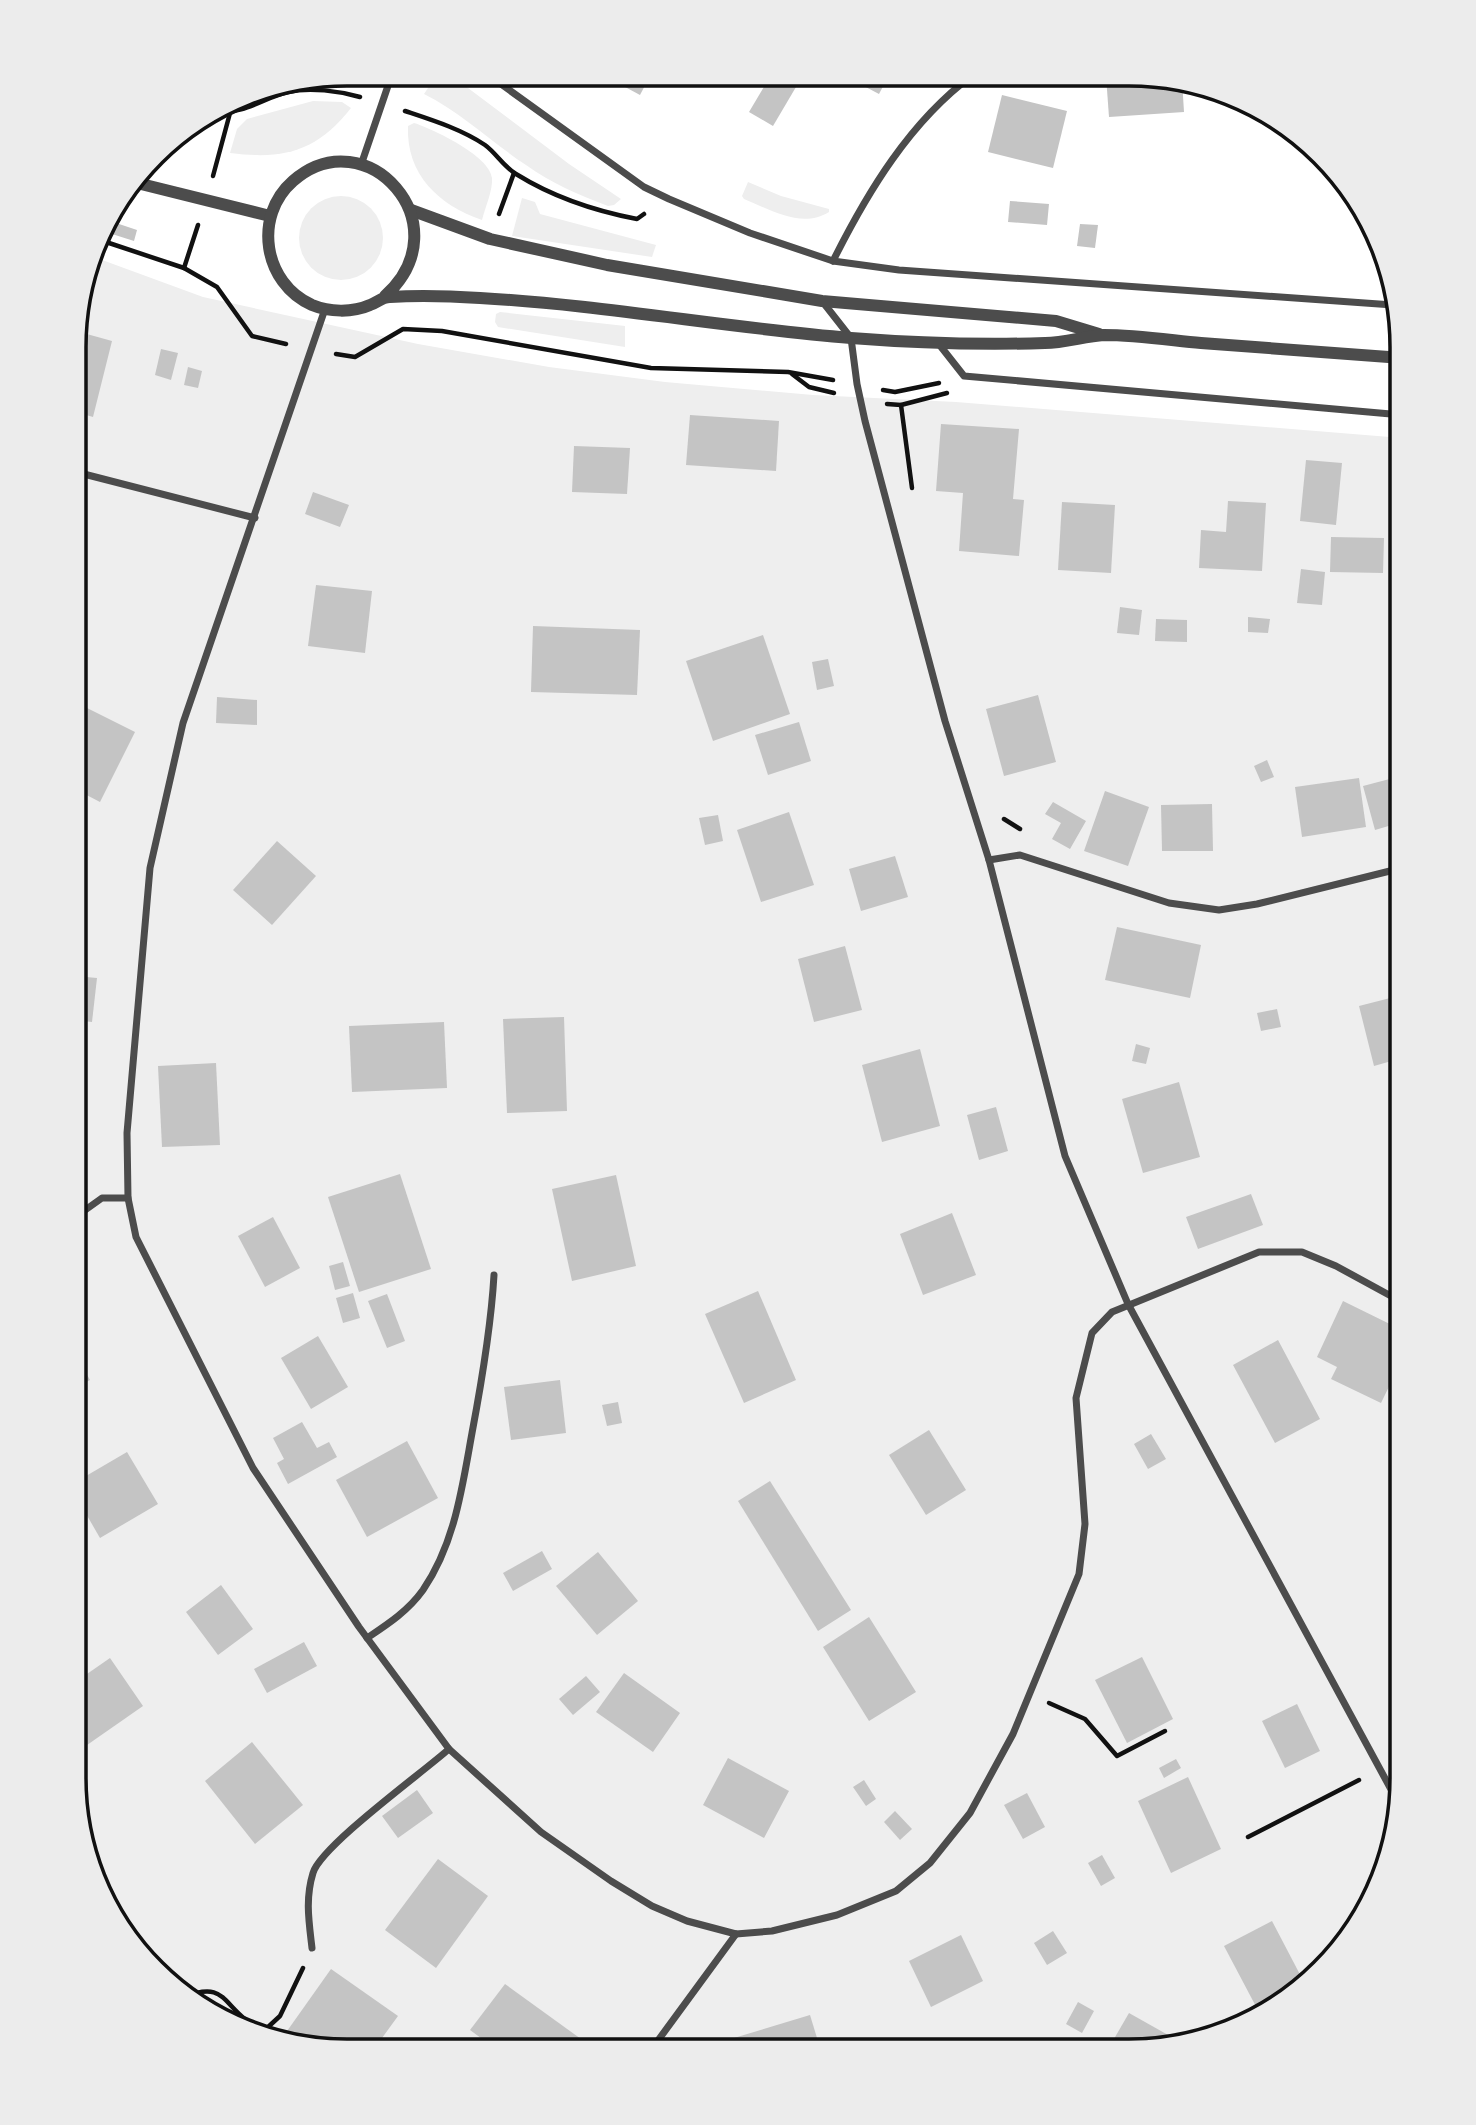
<svg xmlns="http://www.w3.org/2000/svg" width="1476" height="2125" font-family="Commissioner,sans-serif">
	<style>
		.green { fill: #eee }
		.building { fill: #c4c4c4 }
		.lines { fill: none; stroke-linecap: round; stroke-linejoin: round }
		.path { stroke: #111; stroke-width: 4.5 }
		.minor { stroke: #4c4c4c; stroke-width: 7 }
		.tertiary { stroke: #4c4c4c; stroke-width: 12 }
		.rim { fill: none; stroke: #111; stroke-width: 3.5 }
	</style>
	<rect width="100%" height="100%" fill="#fff"/>
	<g class="green">
		<path d="M 456,79 L 569,164 L 621,199 L 614,205 L 608,206 C 579,195 551,183 526,165 C 491,142 462,113 424,94 L 430,85 L 448,86 Z"/>
		<path d="M 313,101 L 342,102 L 351,108 C 317,151 285,160 230,153 L 237,129 L 247,119 Z"/>
		<path d="M 414,123 C 433,129 490,156 492,178 C 493,190 485,208 482,220 C 439,205 406,175 408,126 Z"/>
		<path d="M 748,182 L 781,196 L 829,209 L 829,212 C 802,229 771,210 744,199 L 742,196 Z"/>
		<circle cx="341" cy="238" r="42"/>
		<polygon points="522,198 535,202 540,214 656,245 652,257 512,236"/>
		<polygon points="94,257 203,297 418,344 549,367 665,382 813,395 956,402 1402,438 1402,1797 1388,1867 1356,1930 1309,1984 1250,2024 1130,2051 311,2049 242,2031 181,1995 101,1899 74,1778 76,311"/>
		<polygon points="500,312 625,326 625,347 498,327 495,322 496,314"/>
	</g>
	<g class="building">
		<polygon points="601,74 651,74 640,95"/>
		<polygon points="771,75 796,87 773,126 749,112"/>
		<polygon points="843,75 889,75 879,94"/>
		<polygon points="1106,76 1165,76 1182,80 1184,112 1109,117"/>
		<polygon points="1002,95 1067,111 1053,168 988,152"/>
		<polygon points="1010,201 1049,204 1047,225 1008,222"/>
		<polygon points="116,223 137,230 134,241 112,234"/>
		<polygon points="1080,224 1098,225 1095,248 1077,246"/>
		<polygon points="76,331 112,341 93,417 76,412"/>
		<polygon points="161,349 178,353 171,380 155,375"/>
		<polygon points="188,367 202,371 198,388 184,385"/>
		<polygon points="690,415 779,421 776,471 686,465"/>
		<polygon points="941,424 1019,429 1013,499 1024,500 1019,556 959,551 963,493 936,491"/>
		<polygon points="574,446 630,448 627,494 572,492"/>
		<polygon points="1306,460 1342,463 1336,525 1300,521"/>
		<polygon points="313,492 349,505 340,527 305,514"/>
		<polygon points="1228,501 1266,503 1262,571 1199,568 1201,530 1226,532"/>
		<polygon points="1062,502 1115,505 1111,573 1058,570"/>
		<polygon points="1331,537 1384,538 1383,573 1330,572"/>
		<polygon points="1301,569 1325,572 1322,605 1297,603"/>
		<polygon points="316,585 372,591 365,653 308,646"/>
		<polygon points="1120,607 1142,610 1139,635 1117,633"/>
		<polygon points="1248,617 1270,619 1268,633 1248,632"/>
		<polygon points="1156,619 1187,620 1187,642 1155,641"/>
		<polygon points="533,626 640,630 637,695 531,692"/>
		<polygon points="763,635 790,714 713,741 686,661"/>
		<polygon points="828,659 834,686 817,690 812,662"/>
		<polygon points="1038,695 1056,762 1004,776 986,709"/>
		<polygon points="217,697 257,700 257,725 216,723"/>
		<polygon points="75,702 135,732 100,802 75,789"/>
		<polygon points="799,722 811,761 768,775 755,735"/>
		<polygon points="1267,760 1274,777 1261,782 1254,766"/>
		<polygon points="1401,776 1402,822 1375,830 1363,786"/>
		<polygon points="1359,778 1366,827 1302,837 1295,787"/>
		<polygon points="1105,791 1149,807 1128,866 1084,851"/>
		<polygon points="1053,802 1086,821 1070,849 1052,839 1061,823 1045,814"/>
		<polygon points="1212,804 1213,851 1162,851 1161,805"/>
		<polygon points="789,812 814,885 761,902 737,830"/>
		<polygon points="718,815 723,841 705,845 699,818"/>
		<polygon points="277,841 316,876 272,925 233,890"/>
		<polygon points="895,856 908,897 861,911 849,869"/>
		<polygon points="1117,927 1201,945 1190,998 1105,980"/>
		<polygon points="845,946 862,1010 814,1022 798,959"/>
		<polygon points="75,976 97,978 92,1022 75,1020"/>
		<polygon points="1402,995 1402,1058 1374,1066 1359,1006"/>
		<polygon points="1277,1009 1281,1027 1261,1031 1257,1013"/>
		<polygon points="564,1017 567,1111 507,1113 503,1019"/>
		<polygon points="444,1022 447,1088 352,1092 349,1026"/>
		<polygon points="1136,1044 1150,1048 1146,1064 1132,1061"/>
		<polygon points="920,1049 940,1126 882,1142 862,1065"/>
		<polygon points="216,1063 220,1145 162,1147 158,1066"/>
		<polygon points="1179,1082 1200,1157 1143,1173 1122,1099"/>
		<polygon points="996,1107 1008,1151 979,1160 967,1115"/>
		<polygon points="400,1174 431,1269 359,1292 328,1197"/>
		<polygon points="616,1175 636,1266 572,1281 552,1189"/>
		<polygon points="1251,1194 1263,1225 1198,1249 1186,1217"/>
		<polygon points="952,1213 976,1275 923,1295 900,1234"/>
		<polygon points="273,1217 300,1268 265,1287 238,1236"/>
		<polygon points="343,1262 350,1286 335,1290 329,1266"/>
		<polygon points="758,1291 796,1380 744,1403 705,1314"/>
		<polygon points="353,1293 360,1318 343,1323 336,1298"/>
		<polygon points="387,1294 405,1341 387,1348 368,1301"/>
		<polygon points="1343,1301 1402,1330 1402,1360 1381,1403 1331,1379 1337,1367 1317,1357"/>
		<polygon points="318,1336 348,1387 311,1409 281,1358"/>
		<polygon points="1278,1340 1320,1419 1275,1443 1233,1365"/>
		<polygon points="74,1352 90,1380 74,1389"/>
		<polygon points="560,1380 566,1433 511,1440 504,1387"/>
		<polygon points="618,1402 622,1423 607,1426 602,1405"/>
		<polygon points="74,1416 85,1434 74,1441"/>
		<polygon points="302,1422 317,1448 329,1442 337,1457 288,1484 277,1463 284,1459 273,1438"/>
		<polygon points="929,1430 966,1490 926,1515 889,1455"/>
		<polygon points="1151,1434 1166,1459 1148,1469 1134,1444"/>
		<polygon points="407,1441 438,1498 367,1537 336,1480"/>
		<polygon points="127,1452 158,1504 100,1538 74,1493 74,1483"/>
		<polygon points="770,1481 851,1610 818,1631 738,1501"/>
		<polygon points="542,1551 552,1569 513,1591 503,1573"/>
		<polygon points="598,1552 638,1601 597,1635 556,1586"/>
		<polygon points="221,1585 253,1629 218,1655 186,1612"/>
		<polygon points="869,1617 916,1692 869,1721 823,1647"/>
		<polygon points="304,1642 317,1666 267,1693 254,1669"/>
		<polygon points="1142,1657 1173,1719 1127,1743 1095,1680"/>
		<polygon points="110,1658 143,1706 77,1752 74,1747 74,1683"/>
		<polygon points="624,1673 680,1713 653,1752 596,1712"/>
		<polygon points="586,1676 600,1692 573,1715 559,1699"/>
		<polygon points="1297,1704 1320,1751 1285,1768 1262,1721"/>
		<polygon points="252,1742 303,1805 255,1844 205,1781"/>
		<polygon points="728,1758 789,1791 764,1838 703,1805"/>
		<polygon points="1176,1759 1181,1768 1164,1778 1159,1768"/>
		<polygon points="1188,1777 1221,1849 1171,1873 1138,1801"/>
		<polygon points="864,1780 876,1799 866,1806 853,1787"/>
		<polygon points="417,1790 433,1813 398,1838 382,1816"/>
		<polygon points="1027,1793 1045,1827 1023,1839 1004,1805"/>
		<polygon points="895,1811 912,1829 900,1840 884,1822"/>
		<polygon points="1102,1855 1115,1878 1101,1886 1088,1863"/>
		<polygon points="438,1859 488,1896 436,1968 385,1930"/>
		<polygon points="1272,1921 1306,1986 1261,2016 1224,1946"/>
		<polygon points="1053,1931 1067,1953 1047,1965 1034,1943"/>
		<polygon points="961,1935 983,1981 931,2007 909,1961"/>
		<polygon points="331,1969 398,2016 374,2049 311,2049 280,2041"/>
		<polygon points="505,1984 581,2039 572,2050 497,2050 470,2030"/>
		<polygon points="1078,2002 1094,2011 1082,2033 1066,2024"/>
		<polygon points="1129,2013 1177,2040 1130,2051 1107,2051"/>
		<polygon points="810,2015 821,2051 738,2050 734,2038"/>
	</g>
	<g class="lines">
		<g class="path">
			<path d="M 219,111 C 243,115 265,97 288,92 C 310,87 339,91 360,97"/>
			<path d="M 405,111 C 432,120 461,129 485,145 C 496,153 504,167 516,174 C 553,197 595,211 637,219 L 644,214"/>
			<polyline points="213,176 230,113"/>
			<polyline points="499,214 514,173"/>
			<polyline points="100,240 184,268 217,287 252,336 286,344"/>
			<polyline points="184,268 198,225"/>
			<polyline points="336,354 355,357 403,329 442,331 651,368 788,372 833,380"/>
			<polyline points="792,374 809,387 834,393"/>
			<polyline points="883,390 895,392 939,383"/>
			<polyline points="887,404 901,405 947,393"/>
			<polyline points="901,405 912,488"/>
			<polyline points="1004,819 1020,829"/>
			<polyline points="1049,1703 1085,1719 1117,1756 1165,1731"/>
			<polyline points="1248,1837 1359,1780"/>
			<path d="M 183,1997 C 223,1982 221,2000 246,2020 C 251,2024 261,2025 267,2028 L 280,2016 L 303,1968"/>
		</g>
		<g class="minor">
			<polyline points="487,74 644,187 669,199 750,233 833,261 899,270 1393,305"/>
			<polyline points="361,165 392,74"/>
			<path d="M 833,261 C 867,193 910,121 973,75"/>
			<polyline points="822,301 851,338 857,384 865,421 945,721 989,860 1065,1156 1128,1304 1400,1806"/>
			<polyline points="325,309 183,723 150,868 127,1133 128,1198 136,1237 253,1468 359,1627 449,1749 541,1832 611,1881 652,1906 687,1921 736,1934 772,1931 837,1915 896,1891 930,1863 970,1813 1013,1734 1079,1574 1085,1524 1076,1398 1092,1333 1112,1312 1259,1252 1302,1252 1336,1266 1402,1302"/>
			<polyline points="938,343 964,376 1402,415"/>
			<polyline points="76,472 255,518"/>
			<polyline points="989,860 1020,855 1169,903 1219,910 1257,904 1402,868"/>
			<polyline points="74,1218 102,1198 128,1198"/>
			<path d="M 367,1638 C 388,1624 408,1611 423,1590 C 455,1543 462,1488 472,1433 C 482,1380 491,1328 494,1275"/>
			<path d="M 312,1948 C 309,1922 305,1899 313,1873 C 321,1846 422,1773 449,1749"/>
			<polyline points="651,2050 736,1934"/>
		</g>
		<g class="tertiary">
			<polyline points="133,182 270,216"/>
			<polyline points="411,210 490,239 607,265 822,301 1056,321 1099,334"/>
			<path d="M 385,296 C 464,225 366,117 293,181 C 253,216 263,283 312,305 C 329,312 352,313 370,305 C 378,302 382,297 390,297 C 419,295 450,296 480,298 C 604,305 727,328 851,338 C 915,343 981,345 1045,343 C 1065,343 1085,336 1104,335 C 1136,335 1169,340 1201,343 C 1268,348 1335,353 1402,358"/>
		</g>
	</g>
	<path d="M0 0H1476V2125H0ZM347 86H1129A261 261 0 0 1 1390 347V1778A261 261 0 0 1 1129 2039H347A261 261 0 0 1 86 1778V347A261 261 0 0 1 347 86Z" fill="#ececec" fill-rule="evenodd"/>
	<path class="rim" d="M347 86H1129A261 261 0 0 1 1390 347V1778A261 261 0 0 1 1129 2039H347A261 261 0 0 1 86 1778V347A261 261 0 0 1 347 86Z"/>
</svg>
